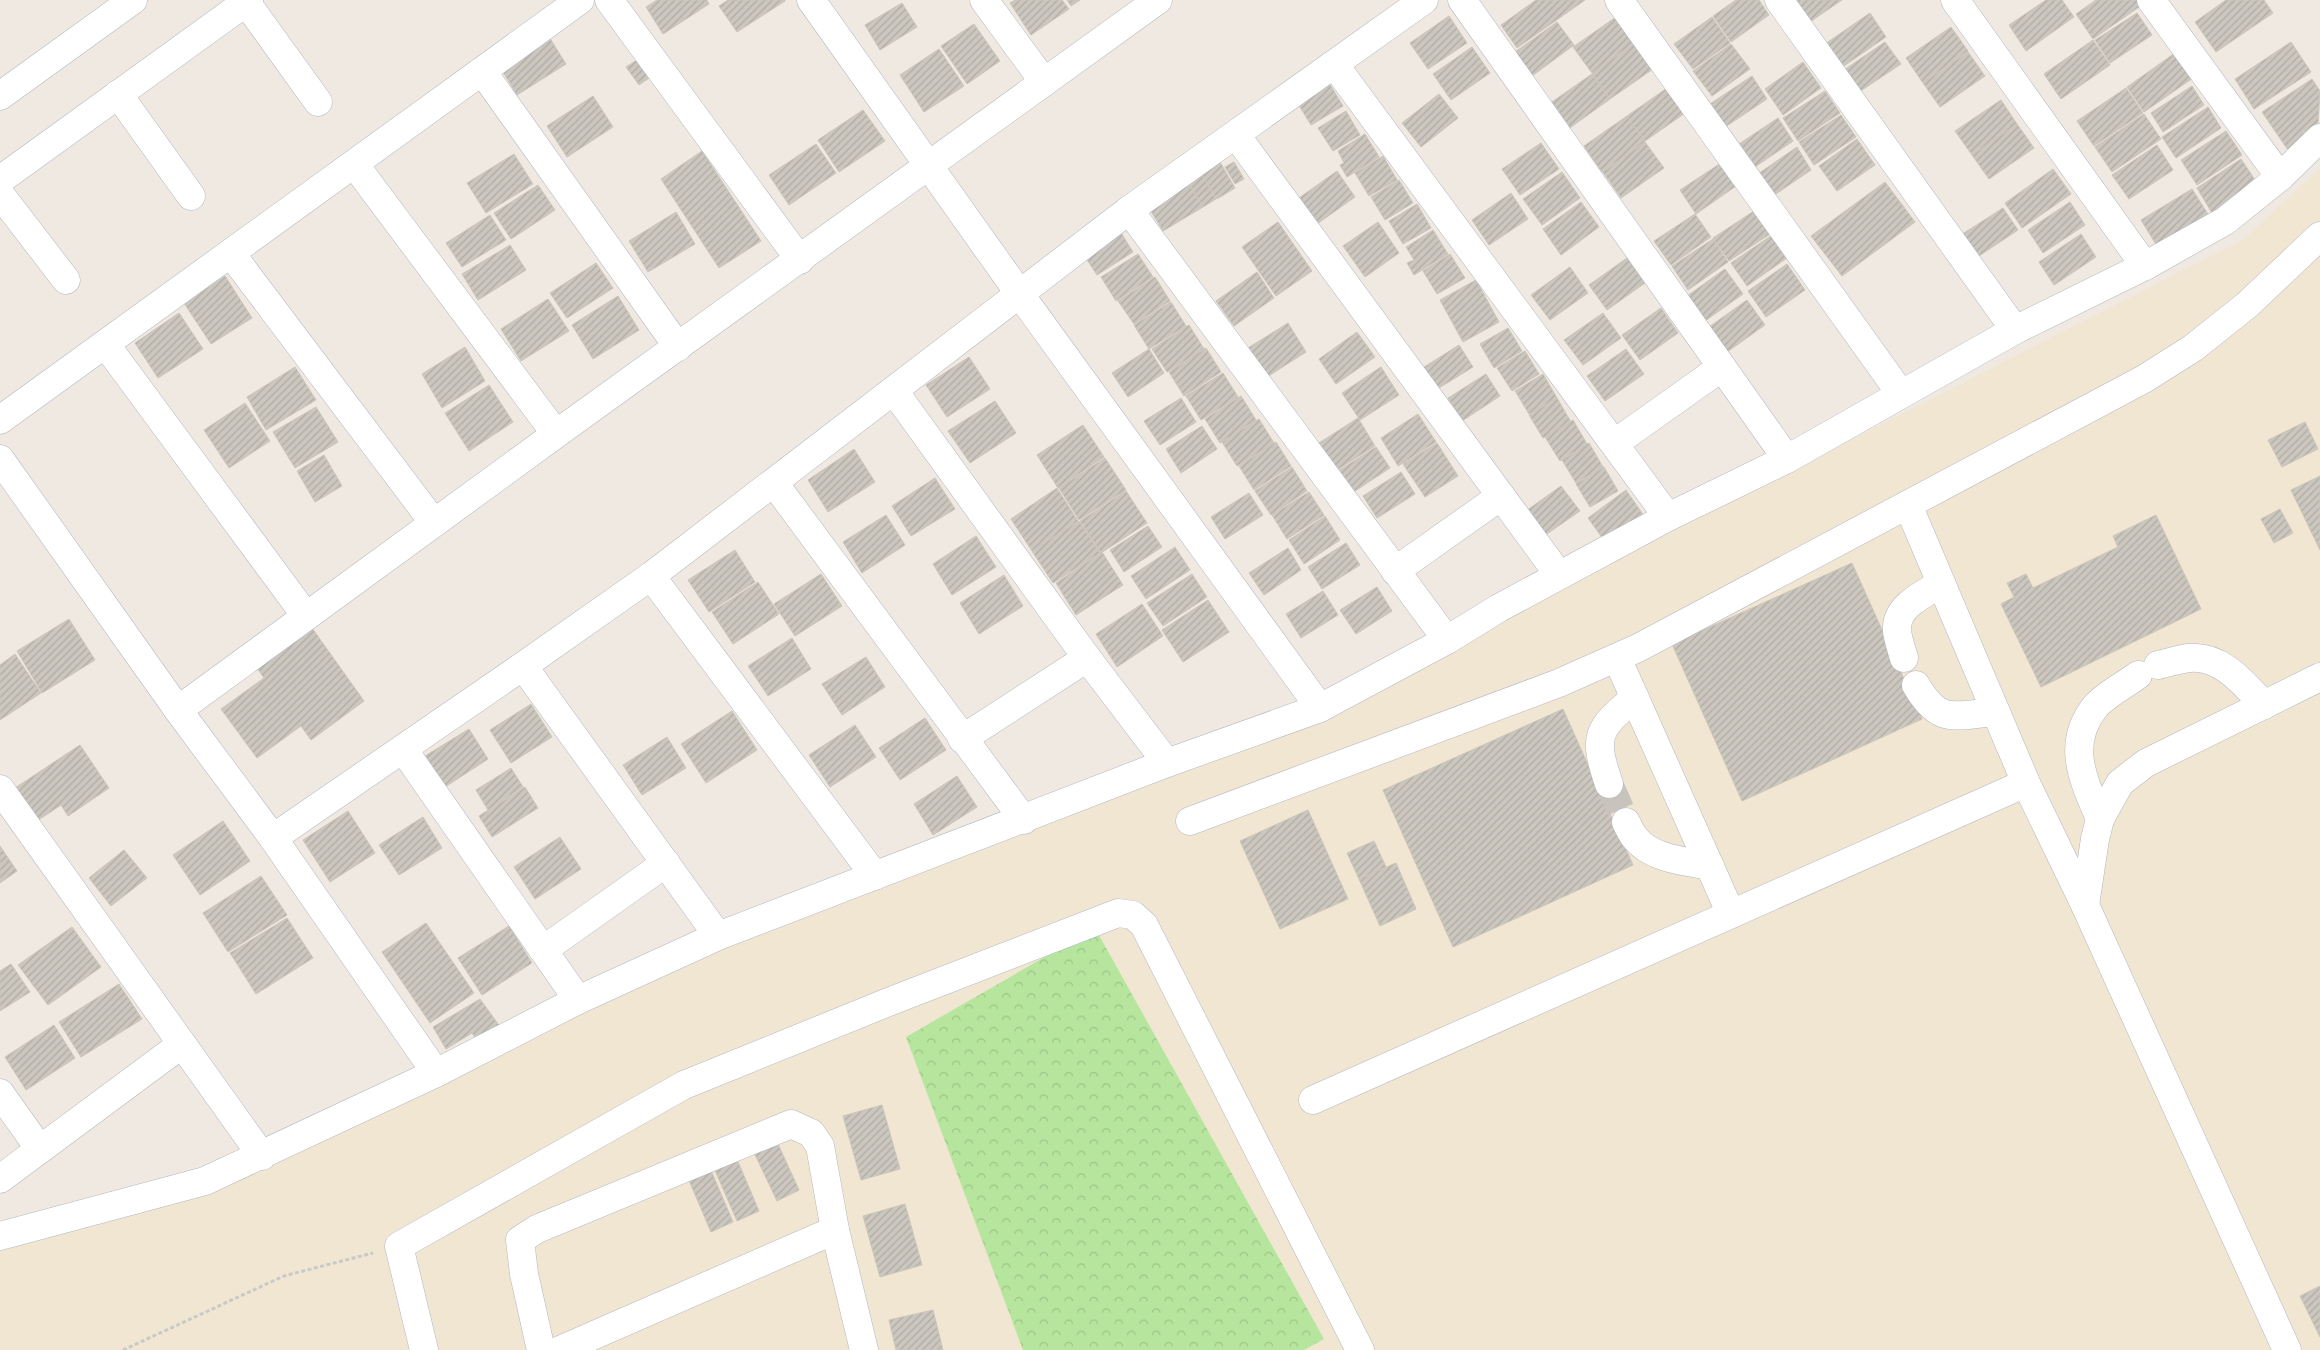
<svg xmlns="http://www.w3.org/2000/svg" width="2320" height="1350" font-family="'Noto Sans',sans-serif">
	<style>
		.education { fill: #f0e6d1 }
		.forest { fill: url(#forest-crowns) }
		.building { fill: url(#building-hatch); stroke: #cbc5ba }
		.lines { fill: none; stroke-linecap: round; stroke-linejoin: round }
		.minor-tunnel { stroke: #c8c4bd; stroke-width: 28; stroke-dasharray: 28 14; stroke-linecap: butt }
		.minor-casing { stroke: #b4b7c1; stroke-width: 29 }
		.path { stroke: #c9c9c9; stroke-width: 3; stroke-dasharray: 4 2.5; stroke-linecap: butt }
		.minor { stroke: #fff; stroke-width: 28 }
	</style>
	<defs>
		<pattern id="forest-crowns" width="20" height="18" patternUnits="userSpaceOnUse" patternTransform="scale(1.25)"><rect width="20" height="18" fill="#b6e59e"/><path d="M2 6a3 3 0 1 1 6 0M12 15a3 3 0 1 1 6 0" fill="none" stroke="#9dc588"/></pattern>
		<pattern id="building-hatch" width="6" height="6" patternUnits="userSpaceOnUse" patternTransform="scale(1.25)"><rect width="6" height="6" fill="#cbc7bf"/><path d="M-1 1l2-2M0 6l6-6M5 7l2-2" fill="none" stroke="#afaba4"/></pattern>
	</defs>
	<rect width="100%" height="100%" fill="#efe9e1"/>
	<polygon class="education" points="2320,168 2320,1350 0,1350 0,1247 213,1190 651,959 1349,696 2243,240"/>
	<polygon class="forest" points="1095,928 1324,1339 1304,1350 1023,1350 906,1037"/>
	<g class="building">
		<polygon points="657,0 707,0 709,4 663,34 646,7"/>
		<polygon points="728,0 785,0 785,1 737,32 719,6"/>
		<polygon points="1015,0 1062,0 1069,9 1031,35 1010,3"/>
		<polygon points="1067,0 1080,0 1071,6"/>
		<polygon points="1536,0 1585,0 1517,48 1501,25"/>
		<polygon points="1736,0 1759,0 1769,15 1731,42 1713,16"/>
		<polygon points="1790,0 1842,0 1807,24"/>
		<polygon points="2046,0 2062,0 2074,17 2026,51 2009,25"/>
		<polygon points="2096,0 2138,0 2142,5 2093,39 2076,14"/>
		<polygon points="2226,0 2264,0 2273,13 2216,52 2195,22"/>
		<polygon points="902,3 917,27 880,50 865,25"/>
		<polygon points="1870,13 1886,37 1841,68 1825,44"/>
		<polygon points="2137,13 2152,35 2110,63 2095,40"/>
		<polygon points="1449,16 1467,43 1428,69 1410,43"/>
		<polygon points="1616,17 1634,43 1592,73 1573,47"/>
		<polygon points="1712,17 1730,43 1693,69 1674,44"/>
		<polygon points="1557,22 1574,45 1532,76 1515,52"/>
		<polygon points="974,24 1000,61 967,84 941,46"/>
		<polygon points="1951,27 1968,51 1923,83 1906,58"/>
		<polygon points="546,32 566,64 517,95 497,62"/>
		<polygon points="2093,40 2110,65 2061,99 2044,74"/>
		<polygon points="1885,42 1901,64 1859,92 1844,70"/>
		<polygon points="2291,42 2311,72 2254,109 2235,79"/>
		<polygon points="1635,43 1653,69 1610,99 1592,73"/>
		<polygon points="1731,44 1750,69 1712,96 1693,71"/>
		<polygon points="1472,47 1490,73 1451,100 1433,74"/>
		<polygon points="939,49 964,86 924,112 900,75"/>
		<polygon points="1968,52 1985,76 1940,107 1923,83"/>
		<polygon points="2175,53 2193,78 2144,112 2127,87"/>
		<polygon points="640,58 652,76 639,85 626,67"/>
		<polygon points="1803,62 1821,88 1783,115 1765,89"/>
		<polygon points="1592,74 1610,99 1567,130 1549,104"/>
		<polygon points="1752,76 1767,99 1725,127 1710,104"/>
		<polygon points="1326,78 1343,106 1311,125 1295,99"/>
		<polygon points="2312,79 2320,91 2318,123 2303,133 2306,137 2288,150 2262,112"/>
		<polygon points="1670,86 1688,111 1645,141 1627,116"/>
		<polygon points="2192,86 2204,105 2163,132 2151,113"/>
		<polygon points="2126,88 2143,113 2094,146 2077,121"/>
		<polygon points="1825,91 1840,113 1798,141 1783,118"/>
		<polygon points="1439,94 1458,118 1421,147 1402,123"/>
		<polygon points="593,96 613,127 567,157 547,126"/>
		<polygon points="2001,100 2017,124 1972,155 1955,131"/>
		<polygon points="2208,107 2221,128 2176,158 2162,137"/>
		<polygon points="863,110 885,141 839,172 818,140"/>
		<polygon points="1346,111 1360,135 1333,151 1318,128"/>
		<polygon points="2144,114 2161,139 2112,172 2095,147"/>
		<polygon points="1841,115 1856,137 1814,165 1799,142"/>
		<polygon points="1627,116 1645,142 1602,172 1584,146"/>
		<polygon points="1778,118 1793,141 1752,169 1736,146"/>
		<polygon points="2017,124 2034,148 1989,179 1972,155"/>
		<polygon points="2226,131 2242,155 2197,185 2181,160"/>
		<polygon points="1365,134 1379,157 1347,177 1340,165 1344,163 1338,151"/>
		<polygon points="1857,139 1875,165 1837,191 1819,166"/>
		<polygon points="1645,142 1664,168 1621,198 1603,172"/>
		<polygon points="1541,143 1559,169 1520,195 1502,169"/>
		<polygon points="816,144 836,173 789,205 769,175"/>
		<polygon points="2157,145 2173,170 2129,199 2112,175"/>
		<polygon points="1797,147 1811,170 1770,198 1755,176"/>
		<polygon points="702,151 761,241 719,268 661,179"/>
		<polygon points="514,154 533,184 486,213 467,183"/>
		<polygon points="1383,156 1397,180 1369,196 1355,173"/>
		<polygon points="2241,159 2257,183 2212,213 2197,188"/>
		<polygon points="1220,162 1235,188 1217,199 1201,173"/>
		<polygon points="1234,162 1244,179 1235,184 1225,167"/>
		<polygon points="1721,163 1736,186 1696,214 1680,190"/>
		<polygon points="2053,169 2071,194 2022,228 2005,203"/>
		<polygon points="1337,171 1355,197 1317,224 1299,198"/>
		<polygon points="1562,172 1580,198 1542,225 1523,199"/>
		<polygon points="1201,173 1216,199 1203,207 1188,181"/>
		<polygon points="1399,180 1413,203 1385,220 1371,197"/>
		<polygon points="1885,182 1915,222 1842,276 1811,236"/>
		<polygon points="1189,184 1203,207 1163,231 1149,208"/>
		<polygon points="538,185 555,210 511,239 494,213"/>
		<polygon points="2192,189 2211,219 2160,251 2141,220"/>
		<polygon points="1511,193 1528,219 1489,245 1472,220"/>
		<polygon points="1581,202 1599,227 1561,255 1543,229"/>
		<polygon points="2070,202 2085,225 2043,253 2028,230"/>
		<polygon points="1417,204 1431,228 1403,244 1389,221"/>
		<polygon points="2003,208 2018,230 1976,258 1961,235"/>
		<polygon points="1754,211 1770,234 1729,261 1713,238"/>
		<polygon points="676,212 695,244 648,272 629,241"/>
		<polygon points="1695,214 1711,237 1671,265 1654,241"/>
		<polygon points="490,215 506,240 462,267 446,243"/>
		<polygon points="1278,222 1312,271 1276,296 1242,247"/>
		<polygon points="1378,222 1399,253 1365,277 1343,246"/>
		<polygon points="1118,228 1133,252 1097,275 1082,252"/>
		<polygon points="1433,230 1448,254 1414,275 1407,263 1414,260 1406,247"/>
		<polygon points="2081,234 2096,257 2054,285 2039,262"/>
		<polygon points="1772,235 1787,258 1747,286 1731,263"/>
		<polygon points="1713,239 1728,262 1688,290 1672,266"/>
		<polygon points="510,245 526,270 478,300 462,274"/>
		<polygon points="1138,254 1153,277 1116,301 1101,277"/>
		<polygon points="1450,254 1465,278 1437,294 1423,271"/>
		<polygon points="1627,258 1645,283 1607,310 1589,285"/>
		<polygon points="596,263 613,288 567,318 550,293"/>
		<polygon points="1787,264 1805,290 1766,317 1748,291"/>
		<polygon points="1570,267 1588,293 1550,320 1531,295"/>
		<polygon points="1725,269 1743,294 1705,321 1687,296"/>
		<polygon points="1257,272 1274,298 1234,326 1216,301"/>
		<polygon points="225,276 252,318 211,344 184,303"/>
		<polygon points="1155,277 1170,301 1134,324 1118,301"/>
		<polygon points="1476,280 1499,322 1463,342 1440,300"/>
		<polygon points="618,296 639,330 593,359 572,325"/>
		<polygon points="548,299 569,331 521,361 501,329"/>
		<polygon points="1747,300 1765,325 1727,352 1709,327"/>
		<polygon points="1171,302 1186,326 1149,349 1134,325"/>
		<polygon points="1661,308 1678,333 1640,360 1622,335"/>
		<polygon points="179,313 203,349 158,378 135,343"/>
		<polygon points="1603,313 1621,338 1583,365 1564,340"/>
		<polygon points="1288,323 1306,352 1267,377 1248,348"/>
		<polygon points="1189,325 1204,349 1167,372 1152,349"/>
		<polygon points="1508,328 1522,351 1494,368 1480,344"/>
		<polygon points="1357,332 1375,357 1336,384 1319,359"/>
		<polygon points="1459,345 1473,367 1434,391 1421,369"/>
		<polygon points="465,347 485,381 442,408 422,374"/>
		<polygon points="1206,348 1221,372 1184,396 1169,372"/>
		<polygon points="1149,349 1164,373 1128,397 1112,373"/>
		<polygon points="1626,349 1644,374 1605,401 1587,376"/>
		<polygon points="1525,351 1539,374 1512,391 1497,368"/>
		<polygon points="969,357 990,389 947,417 926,385"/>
		<polygon points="295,367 316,400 266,430 247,397"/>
		<polygon points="1381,367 1399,395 1360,420 1342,393"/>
		<polygon points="1223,373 1238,397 1201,420 1186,396"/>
		<polygon points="1486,374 1500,396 1462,421 1448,398"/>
		<polygon points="1543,374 1557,398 1529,414 1515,391"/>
		<polygon points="489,385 513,422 469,451 445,413"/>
		<polygon points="1241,396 1256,420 1220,443 1205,419"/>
		<polygon points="1181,398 1196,422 1160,445 1144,421"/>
		<polygon points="1557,398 1571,422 1543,438 1529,415"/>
		<polygon points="995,401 1016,433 970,463 948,431"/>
		<polygon points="245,403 270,441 229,468 204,430"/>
		<polygon points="316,407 338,442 295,468 273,432"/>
		<polygon points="1418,414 1436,442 1398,466 1381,438"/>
		<polygon points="1358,418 1375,446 1337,470 1319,443"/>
		<polygon points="1259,419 1274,443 1237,466 1222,442"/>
		<polygon points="1573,420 1587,444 1560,461 1545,437"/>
		<polygon points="2305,422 2318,449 2282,467 2268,440"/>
		<polygon points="1083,425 1104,457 1058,488 1037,455"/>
		<polygon points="1202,426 1217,449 1181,473 1166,449"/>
		<polygon points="1276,442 1291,466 1254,490 1239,466"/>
		<polygon points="1437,443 1458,476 1425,497 1403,464"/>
		<polygon points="1589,443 1603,467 1576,483 1562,460"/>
		<polygon points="1376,447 1390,468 1352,493 1338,471"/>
		<polygon points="854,449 875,482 828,512 808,480"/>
		<polygon points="324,455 342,486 315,502 297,471"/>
		<polygon points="1105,458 1126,490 1079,520 1059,488"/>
		<polygon points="1292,467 1307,491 1271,515 1255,491"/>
		<polygon points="1604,467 1618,491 1590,507 1576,484"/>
		<polygon points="1401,472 1415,494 1377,518 1363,496"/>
		<polygon points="2320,476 2320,550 2291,490"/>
		<polygon points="935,478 955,509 911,536 892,506"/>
		<polygon points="1561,486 1580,511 1541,538 1523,513"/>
		<polygon points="1057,488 1078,521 1032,551 1011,519"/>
		<polygon points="1626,490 1644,516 1606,543 1588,518"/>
		<polygon points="1126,491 1147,523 1101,553 1080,521"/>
		<polygon points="1309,492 1324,515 1287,539 1272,515"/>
		<polygon points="1249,493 1263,515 1225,539 1211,517"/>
		<polygon points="2280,509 2293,533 2274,543 2261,519"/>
		<polygon points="886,515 905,545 862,573 843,542"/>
		<polygon points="2156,515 2201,609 2041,687 2001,604 2014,597 2007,583 2026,574 2033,588 2118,547 2113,536"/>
		<polygon points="1325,516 1340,540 1304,564 1289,540"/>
		<polygon points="1079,521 1100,553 1053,583 1032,551"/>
		<polygon points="1148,526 1162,547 1124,572 1110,550"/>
		<polygon points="976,536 996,567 952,595 933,564"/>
		<polygon points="1346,543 1360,565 1322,589 1308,567"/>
		<polygon points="1175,547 1190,570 1146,599 1131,576"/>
		<polygon points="1288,548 1301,570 1264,595 1249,573"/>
		<polygon points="735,550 755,582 709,612 688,580"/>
		<polygon points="1102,552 1123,585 1076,615 1056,583"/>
		<polygon points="1852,563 1922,719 1742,801 1672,644"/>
		<polygon points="821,574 842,606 795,636 774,604"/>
		<polygon points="1192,574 1207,597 1163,626 1147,603"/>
		<polygon points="1004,575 1023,606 979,634 960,603"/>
		<polygon points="758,582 779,614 733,644 712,612"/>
		<polygon points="1377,587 1392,611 1356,634 1340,610"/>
		<polygon points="1323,591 1338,615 1301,638 1286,614"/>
		<polygon points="1208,600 1229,632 1183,662 1162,630"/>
		<polygon points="1142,604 1163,636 1117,667 1096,634"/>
		<polygon points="69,619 95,660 42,693 17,651"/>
		<polygon points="312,628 364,701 311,740 301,726 257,758 221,709 264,678 257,668"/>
		<polygon points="792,638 811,669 768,696 748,666"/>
		<polygon points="15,654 41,693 0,720 0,665"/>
		<polygon points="866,657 885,687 842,715 822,684"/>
		<polygon points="531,704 552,737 511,763 490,730"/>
		<polygon points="1563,709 1633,865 1453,947 1383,790"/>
		<polygon points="732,711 757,750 706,783 681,744"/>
		<polygon points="925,718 946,750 900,780 879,748"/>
		<polygon points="855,725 876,757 830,787 809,755"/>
		<polygon points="469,729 488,759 445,787 425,756"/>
		<polygon points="667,737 686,768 642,795 623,765"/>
		<polygon points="80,745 109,788 68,816 61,805 37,821 15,788"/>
		<polygon points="511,768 523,787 488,810 476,790"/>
		<polygon points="957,776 977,807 933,835 914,804"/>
		<polygon points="525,787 538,808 492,837 479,816"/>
		<polygon points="1308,810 1348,899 1280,929 1240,841"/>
		<polygon points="348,811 375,853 330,882 303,840"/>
		<polygon points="423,817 442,848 399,875 379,845"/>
		<polygon points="223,821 250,861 200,895 173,855"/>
		<polygon points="560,837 581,869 535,899 514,867"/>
		<polygon points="1374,841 1386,867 1359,879 1347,853"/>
		<polygon points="0,846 17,871 0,883"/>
		<polygon points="124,850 147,878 111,906 89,878"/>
		<polygon points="1396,863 1416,909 1380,926 1359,879"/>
		<polygon points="261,876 287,915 228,952 203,913"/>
		<polygon points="287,918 313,958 256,994 230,953"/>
		<polygon points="426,923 474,993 430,1023 382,952"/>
		<polygon points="509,926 532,963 482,995 458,958"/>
		<polygon points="72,927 101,967 48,1005 18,965"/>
		<polygon points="11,964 30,992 0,1011 0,971"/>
		<polygon points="119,984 142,1019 81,1057 59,1022"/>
		<polygon points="480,999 501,1028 478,1042 472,1033 446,1049 433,1027"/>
		<polygon points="54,1025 75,1058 26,1090 5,1057"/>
		<polygon points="882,1105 900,1169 861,1180 843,1116"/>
		<polygon points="773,1133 799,1190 777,1201 750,1144"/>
		<polygon points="733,1150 759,1211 737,1221 711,1161"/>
		<polygon points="707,1161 733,1222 711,1232 685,1171"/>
		<polygon points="905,1204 922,1265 880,1277 863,1216"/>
		<polygon points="2320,1286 2320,1337 2300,1296"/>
		<polygon points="933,1310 943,1350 896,1350 889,1320"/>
	</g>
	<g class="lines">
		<polyline class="minor-tunnel" points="1609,784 1626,822"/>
		<g class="minor-casing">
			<g id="minor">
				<polyline points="609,0 800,260"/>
				<polyline points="811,0 1019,293 1320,708"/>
				<polyline points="984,0 1044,82"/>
				<polyline points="1462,0 1787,459"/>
				<polyline points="1619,0 1901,394"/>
				<polyline points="1779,0 2015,330"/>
				<polyline points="1955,0 2145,266"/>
				<polyline points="2151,0 2280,177"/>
				<polyline points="246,2 318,102"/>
				<polyline points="1334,64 1668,517"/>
				<polyline points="482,71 678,347"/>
				<polyline points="118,94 191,196"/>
				<polyline points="0,96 133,0"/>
				<polyline points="1236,135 1559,575"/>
				<polyline points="355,165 556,434"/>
				<polyline points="0,180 249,0"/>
				<polyline points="0,194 66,280"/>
				<polyline points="1129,210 1447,640"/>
				<polyline points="232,255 434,523"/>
				<polyline points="106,345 306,616"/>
				<polyline points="894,391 1087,658 1167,763"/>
				<polyline points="0,420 580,0"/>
				<polyline points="1615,443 1722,367"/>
				<polyline points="0,459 178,710"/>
				<polyline points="774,483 1024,820"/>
				<polyline points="1908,505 2026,783 2085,905 2287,1350"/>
				<polyline points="1395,571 1501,496"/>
				<polyline points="651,576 875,876"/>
				<polyline points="1617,658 1731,914"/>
				<path d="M 1904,658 C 1902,650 1898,640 1897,631 C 1895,606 1924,594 1941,584"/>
				<path d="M 2158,665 C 2168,663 2179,659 2189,658 C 2222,655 2244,684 2264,705"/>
				<polyline points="523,666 718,936"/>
				<path d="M 1916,685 C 1940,726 1954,715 1996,712"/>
				<polyline points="962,739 1087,658"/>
				<polyline points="403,749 578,1000"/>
				<path d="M 1609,784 C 1593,737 1596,729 1635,698"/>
				<polyline points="0,789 262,1156"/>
				<path d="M 2100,819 C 2084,781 2065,745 2095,707 C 2105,695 2125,685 2138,675"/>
				<polyline points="1190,821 1559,683 1638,648 2144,379 2193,348 2247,305 2320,236"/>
				<path d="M 1626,822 C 1629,828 1632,835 1636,839 C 1652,859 1686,861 1710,866"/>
				<polyline points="273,838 523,666 651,576 1129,210 1424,0"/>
				<polyline points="2085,905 2095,839 2100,819 2120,783 2146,763 2320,677"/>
				<polyline points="543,950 666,863"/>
				<polyline points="436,1073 273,838 178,710 556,434 1158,0"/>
				<polyline points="0,1093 39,1148"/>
				<polyline points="1313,1100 2026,783"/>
				<polyline points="0,1179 182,1044"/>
				<polyline points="0,1236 205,1181 436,1073 578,1000 718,936 1167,763 1320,708 1447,640 1499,608 1668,517 1787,459 2015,330 2145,266 2225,221 2280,177 2320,138"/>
				<polyline points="424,1350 399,1246 684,1085 891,1001 1118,913 1133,915 1144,925 1360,1350"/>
				<polyline points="541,1350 524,1274 520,1240 537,1229 791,1124 811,1133 820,1146 835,1230 864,1350"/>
				<polyline points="560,1350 835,1230"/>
			</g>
		</g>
		<polyline class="path" points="123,1350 284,1276 373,1253"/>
		<use href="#minor" class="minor"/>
	</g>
</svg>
